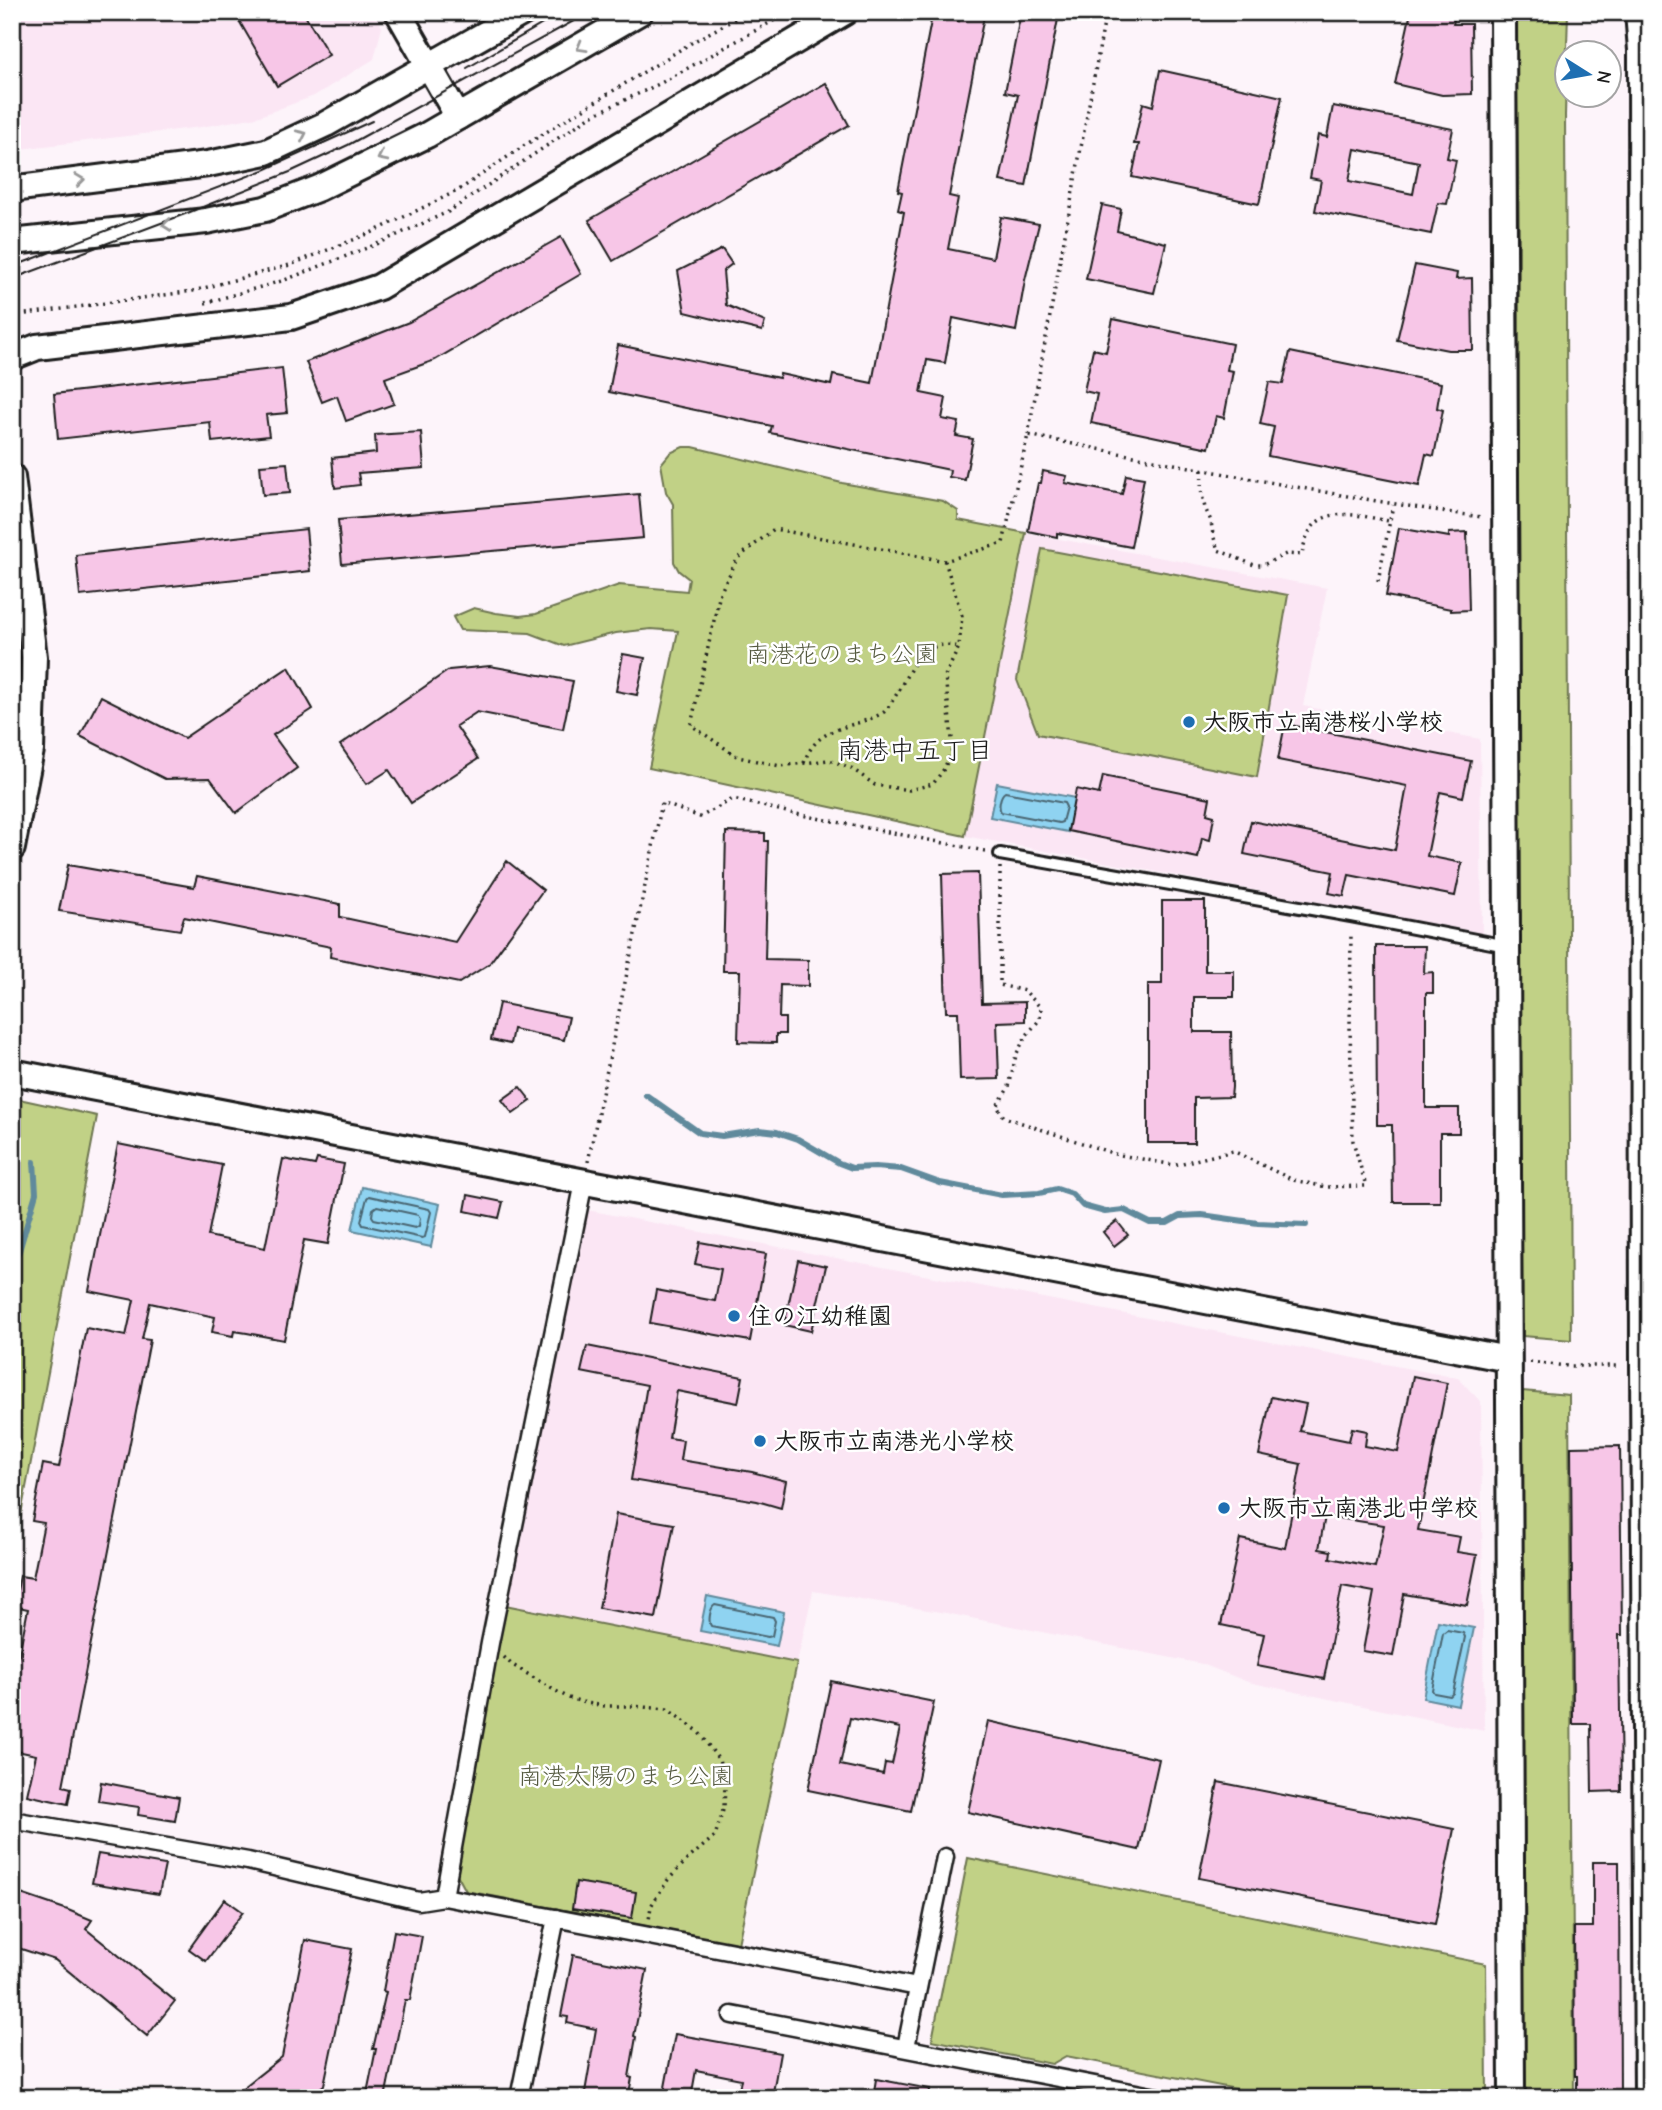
<svg xmlns="http://www.w3.org/2000/svg" width="1662" height="2110" font-family="'Comic Neue','Klee One',sans-serif">
	<style>
		.built { fill: #fbe6f4 }
		.green { fill: #c1d186; stroke: #6e7651; stroke-width: 2 }
		.water { fill: #8fd3f1; stroke: #618a9c; stroke-width: 2 }
		.lines { fill: none; stroke-linecap: round; stroke-linejoin: round }
		.shore { stroke: #4a6571; stroke-width: 2 }
		.stream { stroke: #618a9c; stroke-width: 6 }
		.building { fill: #f7c6e7; stroke: #1c1c1c; stroke-width: 2; fill-rule: evenodd }
		.service-casing { stroke: #1c1c1c; stroke-width: 16 }
		.pedestrian-casing { stroke: #1c1c1c; stroke-width: 21 }
		.tertiary-casing { stroke: #1c1c1c; stroke-width: 30 }
		.path { stroke: #1c1c1c; stroke-width: 3.5; stroke-dasharray: 2 5; stroke-linecap: butt }
		.service { stroke: #fff; stroke-width: 10 }
		.pedestrian { stroke: #fff; stroke-width: 16 }
		.tertiary { stroke: #fff; stroke-width: 24 }
		.tram { stroke: #1c1c1c; stroke-width: 2 }
		.oneway { stroke: #999 }
		.poi-dot { fill: #1f6fb2; stroke: #fff; stroke-width: 2.5 }
		.labels { text-anchor: middle; dominant-baseline: central; stroke-width: 5; stroke-linejoin: round; paint-order: stroke }
		.park-label { font-size: 24px; fill: #565b41; stroke: #fff }
		.poi-label { font-size: 24px; font-weight: bold; fill: #1c1c1c; stroke: #fff; text-anchor: start }
		.neighbourhood-label { font-size: 26px; fill: #1c1c1c; stroke: #fff }
	</style>
	<rect width="100%" height="100%" fill="#fdf4fa"/>
	<filter id="ink" filterUnits="userSpaceOnUse"><feTurbulence type="fractalNoise" baseFrequency=".0143" numOctaves="2"/><feDisplacementMap in="SourceGraphic" scale="14" xChannelSelector="R" yChannelSelector="G"/><feConvolveMatrix kernelMatrix="1 2 1 2 8 2 1 2 1" color-interpolation-filters="sRGB"/></filter>
	<g filter="url(#ink)">
		<g class="built">
			<polygon points="12,12 373,12 382,27 374,59 314,96 257,117 201,127 12,150"/>
			<polygon points="1026,533 1327,588 1303,706 1480,739 1482,933 965,836"/>
			<polygon points="587,1210 1458,1378 1481,1402 1484,1731 1248,1682 1202,1664 946,1613 813,1591 797,1663 505,1605"/>
		</g>
		<g class="green">
			<polygon points="1516,12 1568,12 1565,115 1571,1340 1523,1336 1517,791 1519,240"/>
			<polygon points="683,447 693,447 842,483 943,501 958,511 958,520 1026,533 965,836 649,768 678,631 651,629 616,633 564,646 530,633 460,630 453,617 474,608 496,613 520,616 536,614 619,585 687,591 689,579 679,571 674,562 673,504 666,492 661,464 670,453"/>
			<polygon points="1042,549 1288,595 1257,777 1038,734 1017,680"/>
			<polygon points="19,1099 97,1116 12,1561 12,1104"/>
			<polygon points="1522,1391 1569,1395 1574,2098 1525,2098"/>
			<polygon points="505,1605 797,1663 738,1944 466,1891 453,1867"/>
			<polygon points="968,1858 1486,1964 1487,2098 1283,2098 1066,2056 1052,2064 932,2040"/>
		</g>
		<g class="water">
			<polygon points="997,783 1075,798 1068,832 990,817"/>
			<polygon points="362,1187 440,1204 431,1247 352,1230"/>
			<polygon points="707,1596 784,1612 777,1646 700,1631"/>
			<polygon points="1438,1621 1474,1628 1458,1705 1423,1698"/>
		</g>
		<g class="lines">
			<g class="shore">
				<path d="M 1005,792 L 1064,803 L 1066,807 L 1062,822 L 1059,823 L 1001,812 C 998,807 1000,795 1005,792 Z"/>
				<polygon points="369,1196 429,1209 431,1212 425,1237 422,1238 363,1225 361,1221 367,1198"/>
				<polygon points="377,1206 418,1215 420,1218 419,1226 415,1228 374,1219 372,1216 373,1209"/>
				<path d="M 715,1605 L 773,1617 L 775,1621 L 772,1636 L 768,1637 L 711,1626 C 708,1621 710,1608 715,1605 Z"/>
				<polygon points="1447,1630 1463,1633 1465,1637 1453,1693 1450,1696 1434,1693 1432,1690 1443,1633"/>
			</g>
			<g class="stream">
				<polyline points="646,1095 700,1133 722,1136 760,1130 777,1132 798,1139 839,1163 852,1168 875,1167 901,1169 940,1183 1002,1195 1039,1193 1057,1189 1072,1194 1083,1206 1105,1212 1124,1210 1150,1223 1167,1223 1180,1216 1202,1215 1258,1223 1306,1225"/>
				<polyline points="12,1263 19,1251 36,1193 34,1162"/>
			</g>
		</g>
		<g class="building">
			<polygon points="234,12 303,12 329,55 277,86"/>
			<polygon points="961,12 984,16 949,196 958,198 948,249 993,258 1001,217 1039,224 1025,280 1016,331 953,318 945,363 927,360 921,393 946,398 942,419 959,422 956,436 973,439 965,480 949,477 950,470 770,433 772,426 609,392 618,345 779,378 780,374 831,385 833,375 872,383 904,212 898,210 902,192 898,191 932,16 959,21"/>
			<polygon points="1021,12 1058,19 1026,186 1000,181 1018,95 1005,92"/>
			<polygon points="1411,12 1439,12 1455,16 1453,24 1471,24 1472,94 1442,95 1395,84"/>
			<polygon points="1160,70 1282,97 1259,204 1132,177 1139,144 1134,144 1143,103 1153,106"/>
			<polygon points="826,83 849,125 613,261 589,220"/>
			<path d="M 1333,106 L 1453,129 L 1447,158 L 1456,160 L 1447,204 L 1438,203 L 1431,234 L 1315,211 L 1321,180 L 1310,178 L 1318,135 L 1327,137 ZM 1355,149 L 1419,162 L 1413,194 L 1349,181 Z"/>
			<polygon points="1102,205 1121,209 1117,231 1166,243 1154,293 1086,279"/>
			<polygon points="561,237 581,274 435,360 385,378 394,404 346,421 337,396 322,402 306,362 409,322"/>
			<polygon points="722,249 732,264 723,271 726,305 765,322 762,331 685,312 678,271"/>
			<polygon points="1415,265 1457,273 1456,279 1472,278 1473,350 1448,350 1397,340"/>
			<polygon points="1113,319 1232,344 1227,370 1233,371 1224,418 1216,416 1209,448 1091,423 1097,394 1084,391 1093,349 1106,352"/>
			<polygon points="1290,352 1441,383 1437,408 1443,410 1434,456 1426,454 1419,486 1268,456 1274,427 1260,424 1269,382 1283,384"/>
			<polygon points="282,368 287,413 266,415 269,436 212,442 210,422 58,439 54,394"/>
			<polygon points="421,432 424,468 358,473 360,485 335,488 332,458 376,453 375,435"/>
			<polygon points="287,463 290,493 263,495 260,465"/>
			<polygon points="1043,471 1067,476 1065,483 1122,494 1126,475 1144,478 1131,547 1057,533 1057,537 1028,531 1038,483 1041,483"/>
			<polygon points="639,494 643,538 342,564 338,520"/>
			<polygon points="1399,528 1449,537 1449,533 1467,532 1469,610 1451,611 1451,609 1386,596"/>
			<polygon points="306,529 310,571 80,596 76,555"/>
			<polygon points="623,654 645,658 637,695 616,691"/>
			<polygon points="490,666 573,681 563,729 477,712 456,726 478,759 411,803 389,770 367,784 340,745 449,670"/>
			<polygon points="289,667 313,709 273,735 297,768 236,813 210,778 165,779 80,736 101,696 184,738"/>
			<polygon points="1285,724 1471,761 1463,797 1440,792 1427,856 1462,863 1455,896 1349,875 1344,896 1329,893 1333,872 1244,854 1251,821 1395,850 1407,786 1278,760"/>
			<polygon points="1103,776 1210,798 1207,814 1214,816 1210,840 1202,838 1198,858 1068,831 1076,789 1099,794"/>
			<polygon points="726,832 765,833 765,841 768,841 765,959 808,960 808,986 780,985 779,1018 785,1018 785,1034 776,1034 776,1043 738,1042 740,971 723,971"/>
			<polygon points="507,861 543,890 489,964 459,983 330,957 331,947 184,917 180,930 59,911 68,865 194,887 197,876 340,904 340,917 455,942"/>
			<polygon points="978,873 982,1003 1025,1002 1025,1021 997,1022 999,1079 960,1080 958,1012 946,1012 942,874"/>
			<polygon points="1162,901 1205,901 1205,971 1234,971 1234,997 1194,997 1194,1032 1231,1032 1232,1087 1231,1097 1194,1098 1194,1143 1148,1143 1148,984 1162,984"/>
			<polygon points="1376,946 1425,946 1424,973 1433,972 1433,993 1426,993 1426,1108 1459,1108 1459,1133 1440,1133 1440,1202 1393,1202 1392,1125 1377,1125"/>
			<polygon points="499,1003 569,1017 564,1040 513,1029 510,1044 491,1040"/>
			<polygon points="520,1087 531,1101 513,1114 502,1100"/>
			<polygon points="118,1144 222,1165 208,1236 265,1248 283,1159 315,1165 317,1159 344,1164 328,1244 304,1240 284,1340 247,1333 234,1331 233,1336 212,1332 215,1317 150,1303 142,1339 150,1340 63,1786 71,1788 68,1804 27,1795 36,1755 12,1750 12,1689 28,1609 14,1606 20,1576 33,1578 44,1523 32,1521 43,1464 59,1467 86,1328 126,1336 134,1300 89,1291"/>
			<polygon points="468,1195 503,1202 499,1218 465,1211"/>
			<polygon points="1117,1221 1128,1235 1114,1246 1103,1232"/>
			<polygon points="700,1242 766,1254 750,1341 650,1323 656,1290 715,1301 721,1269 695,1264"/>
			<polygon points="798,1260 826,1266 811,1331 784,1325"/>
			<polygon points="587,1346 743,1377 738,1403 677,1391 669,1438 683,1440 680,1460 752,1472 786,1481 781,1508 757,1501 631,1480 647,1385 581,1372"/>
			<path d="M 1413,1376 L 1447,1383 L 1418,1530 L 1460,1537 L 1457,1552 L 1477,1555 L 1467,1605 L 1404,1594 L 1393,1656 L 1363,1651 L 1374,1592 L 1342,1586 L 1324,1679 L 1257,1666 L 1264,1634 L 1221,1625 L 1240,1539 L 1285,1548 L 1301,1464 L 1259,1455 L 1271,1397 L 1306,1404 L 1300,1431 L 1349,1441 L 1352,1428 L 1367,1431 L 1365,1446 L 1398,1452 ZM 1325,1516 L 1384,1525 L 1375,1567 L 1330,1558 L 1331,1551 L 1319,1549 Z"/>
			<polygon points="1620,1446 1622,1635 1619,1635 1621,1791 1592,1792 1591,1724 1573,1724 1571,1447"/>
			<polygon points="616,1514 674,1524 656,1618 599,1608"/>
			<path d="M 831,1681 L 934,1702 L 911,1811 L 808,1790 ZM 850,1718 L 900,1728 L 892,1764 L 885,1763 L 883,1774 L 840,1765 Z"/>
			<polygon points="988,1721 1159,1759 1139,1850 968,1812"/>
			<polygon points="101,1782 179,1797 175,1821 138,1815 139,1807 98,1801"/>
			<polygon points="1218,1782 1454,1829 1435,1924 1199,1878"/>
			<polygon points="98,1854 165,1865 159,1894 92,1883"/>
			<polygon points="1593,1862 1619,1862 1620,2098 1577,2098 1577,2076 1575,2076 1574,1927 1593,1927"/>
			<polygon points="576,1882 636,1892 632,1918 572,1909"/>
			<polygon points="12,1891 68,1910 92,1920 86,1929 175,2001 147,2036 55,1960 12,1946"/>
			<polygon points="225,1899 243,1912 206,1961 189,1949"/>
			<polygon points="394,1931 422,1936 410,2000 405,2000 385,2098 366,2098 376,2049 373,2049 386,1992 383,1991"/>
			<polygon points="305,1940 352,1949 324,2085 307,2098 230,2098 282,2057"/>
			<polygon points="573,1955 647,1970 634,2036 636,2037 629,2077 632,2078 628,2098 584,2098 596,2029 567,2023 568,2017 561,2016"/>
			<polygon points="675,2034 780,2053 772,2098 743,2098 744,2096 738,2095 741,2079 696,2070 691,2098 663,2098"/>
			<polygon points="876,2079 930,2089 929,2098 873,2098"/>
		</g>
		<g class="lines">
			<g class="service-casing">
				<polyline id="service" points="1000,854 1351,916 1507,946"/>
			</g>
			<g class="pedestrian-casing">
				<g id="pedestrian">
					<polyline points="12,1820 248,1861 419,1901 444,1897 918,1987"/>
					<polyline points="444,1897 490,1643 584,1182"/>
					<polyline points="732,2015 1162,2098"/>
					<polyline points="906,2047 945,1857"/>
					<polyline points="519,2098 556,1918"/>
				</g>
			</g>
			<g class="tertiary-casing">
				<g id="tertiary">
					<polyline points="398,12 458,117"/>
					<polyline points="1503,12 1512,2098"/>
					<polyline points="1638,12 1641,50 1643,1366 1647,2098"/>
					<polyline points="12,189 208,164 266,152 326,124 524,12"/>
					<polyline points="12,242 206,221 265,209 319,188 427,135 640,12"/>
					<polyline points="12,357 37,347 291,317 379,287 845,12"/>
					<polyline points="12,477 34,657 31,750 12,848"/>
					<polyline points="12,1072 1508,1359"/>
				</g>
			</g>
			<g class="path">
				<polyline points="205,303 285,280 377,244 448,212 591,116 661,83 789,12"/>
				<polyline points="12,316 193,291 290,265 373,232 459,190 525,145 696,40 748,12"/>
				<polyline points="12,321 24,326"/>
				<polyline points="1028,435 1106,12"/>
				<path d="M 1202,470 L 1201,490 L 1205,508 L 1211,521 L 1213,535 L 1218,550 L 1254,565 L 1263,565 L 1286,554 L 1302,555 C 1310,501 1350,514 1389,521"/>
				<path d="M 945,561 L 774,529 L 738,558 L 720,593 L 691,725 L 738,757 L 780,766 L 829,760 L 851,768 L 875,785 L 909,790 L 933,784 L 944,769 L 953,748 L 945,676 L 959,647 L 962,616 L 945,561 L 1003,543 L 1028,435 C 1179,465 1330,496 1482,517"/>
				<polyline points="1378,581 1393,505"/>
				<path d="M 804,763 C 817,723 854,730 884,712 C 909,685 912,635 959,647"/>
				<polyline points="1000,867 1000,985 1025,991 1041,1008 1040,1019 1026,1036 1016,1055 1009,1087 997,1106 1004,1117 1115,1154 1174,1165 1233,1151 1293,1180 1326,1187 1366,1186 1353,1141 1350,1028 1351,932"/>
				<polyline points="588,1162 662,803 700,817 733,799 791,813 985,851"/>
				<polyline points="1530,1362 1568,1366 1620,1366"/>
				<polyline points="504,1657 511,1664 554,1690 569,1698 586,1703 605,1706 631,1706 667,1709 698,1731 719,1760 725,1786 724,1807 715,1836 687,1860 667,1881 651,1906 649,1920"/>
			</g>
			<use href="#service" class="service"/>
			<use href="#pedestrian" class="pedestrian"/>
			<use href="#tertiary" class="tertiary"/>
			<g class="tram">
				<polyline points="467,68 563,12"/>
				<polyline points="12,267 264,170 372,121"/>
				<polyline points="12,279 185,214 290,172 348,145 590,12"/>
			</g>
		</g>
		<defs><path id="oneway-chevron" d="M-2-3.5L2.5 0L-2 3.5" fill="none" stroke-width="1.6" stroke-linecap="round" stroke-linejoin="round" transform="scale(1.75)"/></defs>
		<g class="oneway">
			<use href="#oneway-chevron" transform="translate(581 47) rotate(150)"/>
			<use href="#oneway-chevron" transform="translate(302 135) rotate(-25)"/>
			<use href="#oneway-chevron" transform="translate(382 157) rotate(154)"/>
			<use href="#oneway-chevron" transform="translate(80 180) rotate(-7)"/>
			<use href="#oneway-chevron" transform="translate(167 225) rotate(174)"/>
		</g>
	</g>
	<g class="poi-dot">
		<circle cx="1189" cy="722" r="7"/>
		<circle cx="734" cy="1316" r="7"/>
		<circle cx="760" cy="1441" r="7"/>
		<circle cx="1224" cy="1508" r="7"/>
	</g>
	<g class="labels">
		<g class="park-label">
			<text x="842" y="654">南港花のまち公園</text>
			<text x="626" y="1776">南港太陽のまち公園</text>
		</g>
		<g class="poi-label">
			<text x="1203" y="722">大阪市立南港桜小学校</text>
			<text x="748" y="1316">住の江幼稚園</text>
			<text x="774" y="1441">大阪市立南港光小学校</text>
			<text x="1238" y="1508">大阪市立南港北中学校</text>
		</g>
		<g class="neighbourhood-label">
			<text x="915" y="751">南港中五丁目</text>
		</g>
	</g>
	<rect width="1662" height="2110" fill="none" stroke="#fff" stroke-width="42"/>
	<rect x="21" y="21" width="1620" height="2068" fill="none" stroke="#1c1c1c" stroke-width="2.5" filter="url(#ink)"/>
	<g transform="translate(1588 74) rotate(101)"><circle r="33" fill="#ffffff" stroke="#a4a4a4" stroke-width="2"/>
	<path d="M0-5L12 26L0 18L-12 26Z" fill="#1f6fb2"/>
	<text y="-10" font-size="19" font-weight="bold" text-anchor="middle" fill="#1c1c1c">N</text>
	</g>
</svg>
